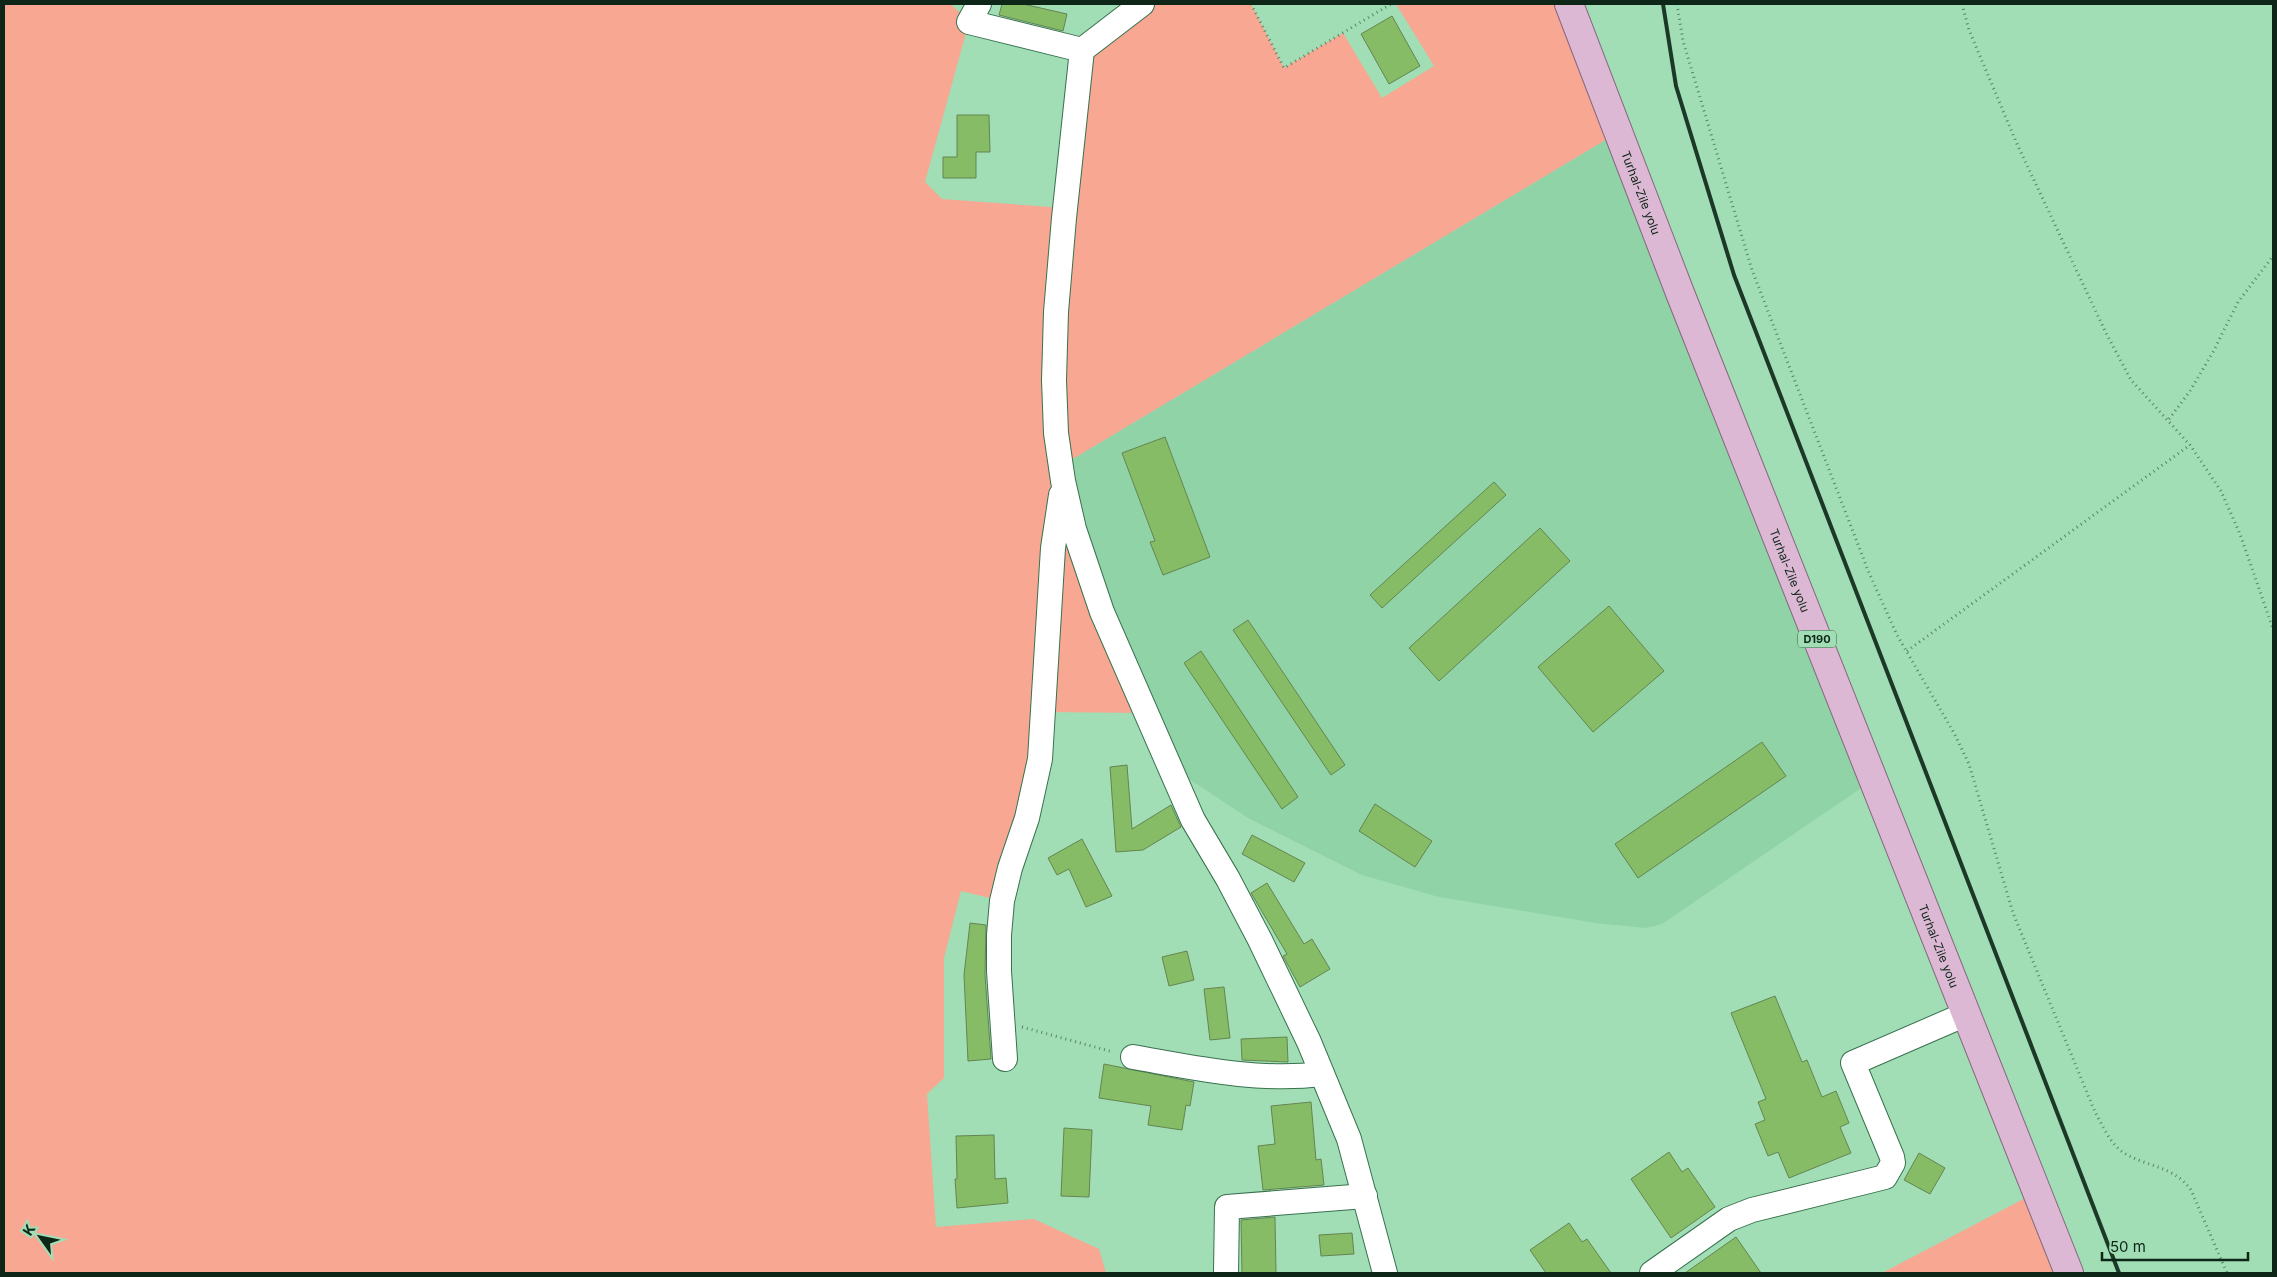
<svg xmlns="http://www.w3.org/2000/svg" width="2277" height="1277" font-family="Inter,sans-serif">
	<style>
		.built { fill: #8fd3a7 }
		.green { fill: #f7a792 }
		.building { fill: #85bc65; stroke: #648552 }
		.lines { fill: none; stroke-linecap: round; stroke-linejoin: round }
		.minor-casing { stroke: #38724e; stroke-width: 26 }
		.major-casing { stroke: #85667f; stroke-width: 30 }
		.path { stroke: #598468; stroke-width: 3; stroke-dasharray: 1 4; stroke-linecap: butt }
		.minor { stroke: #fff; stroke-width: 24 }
		.major { stroke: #dcb8d4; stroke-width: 28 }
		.rail { stroke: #1c3927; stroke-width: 4 }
		.labels { text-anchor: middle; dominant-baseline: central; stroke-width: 5; stroke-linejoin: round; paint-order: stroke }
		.shield { fill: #a1deb5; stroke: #395d46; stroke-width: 1 }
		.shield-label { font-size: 11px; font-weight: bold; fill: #0d2617 }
		.street-label { font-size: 12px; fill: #0d2617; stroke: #a1deb5 }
	</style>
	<rect width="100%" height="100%" fill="#a1deb5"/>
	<polygon class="built" points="1617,133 1873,780 1662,924 1646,928 1596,923 1439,897 1362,875 1248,818 1168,765 1061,466"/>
	<g class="green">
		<polygon points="4,4 951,4 969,22 925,182 942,199 1064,208 1082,50 1142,4 1251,4 1284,68 1343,33 1382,98 1434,66 1396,4 1569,4 1617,133 1061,466 1147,713 1043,712 1002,901 961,891 944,958 944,1078 927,1094 936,1227 1034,1219 1099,1249 1106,1273 4,1273"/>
		<polygon points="2037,1192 2069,1273 1882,1273"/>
	</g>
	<g class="building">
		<polygon points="1002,4 1023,4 1067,14 1063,31 999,15"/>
		<polygon points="1392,16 1420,66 1389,84 1361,34"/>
		<polygon points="957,115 989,115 990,152 976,152 976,178 943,178 943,157 957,157"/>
		<polygon points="1165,437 1210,557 1163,575 1150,542 1155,541 1122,453"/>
		<polygon points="1494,482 1506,495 1382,608 1370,595"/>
		<polygon points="1540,528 1570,561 1439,681 1409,648"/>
		<polygon points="1609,606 1664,671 1593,732 1538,667"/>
		<polygon points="1248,620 1345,765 1331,775 1233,630"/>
		<polygon points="1201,651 1298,797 1282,809 1184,663"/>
		<polygon points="1762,742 1786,776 1638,878 1615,844"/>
		<polygon points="1127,765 1132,829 1171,805 1181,827 1143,850 1116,852 1110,767"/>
		<polygon points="1375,804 1432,841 1415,867 1359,831"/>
		<polygon points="1252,835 1305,863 1294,882 1242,854"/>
		<polygon points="1082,839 1112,896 1086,907 1069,869 1057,875 1048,858"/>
		<polygon points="1267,883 1304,944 1312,939 1330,969 1300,987 1283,956 1287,954 1251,893"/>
		<polygon points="970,923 986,925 985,975 991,1059 968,1061 964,975"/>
		<polygon points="1187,951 1194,980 1169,986 1162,957"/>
		<polygon points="1224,987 1230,1038 1210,1040 1204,989"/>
		<polygon points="1775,996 1802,1062 1807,1060 1822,1097 1836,1091 1849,1123 1840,1127 1851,1153 1789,1178 1778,1152 1768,1156 1755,1124 1765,1120 1758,1102 1766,1099 1731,1013"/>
		<polygon points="1287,1037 1288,1062 1242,1060 1241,1039"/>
		<polygon points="1104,1064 1194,1082 1190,1106 1186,1105 1182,1130 1148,1125 1151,1106 1099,1098"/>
		<polygon points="1311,1102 1316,1160 1321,1159 1324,1185 1263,1190 1258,1146 1275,1144 1271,1106"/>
		<polygon points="1064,1128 1092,1130 1089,1197 1061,1196"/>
		<polygon points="994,1135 995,1179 1006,1178 1008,1203 957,1208 955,1179 957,1179 956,1136"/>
		<polygon points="1669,1152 1682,1172 1688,1168 1715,1207 1671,1238 1631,1179"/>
		<polygon points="1919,1153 1945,1168 1930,1194 1904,1180"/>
		<polygon points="1275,1217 1276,1273 1242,1273 1241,1220"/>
		<polygon points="1569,1223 1582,1242 1587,1239 1611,1273 1546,1273 1530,1250"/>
		<polygon points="1352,1233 1354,1254 1321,1256 1319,1235"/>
		<polygon points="1736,1237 1761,1273 1685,1273"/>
	</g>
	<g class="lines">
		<g class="minor-casing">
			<g id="minor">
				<polyline points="979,4 969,22 1082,50"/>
				<polyline points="1142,4 1082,50 1064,218 1056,312 1054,380 1056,433 1063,481 1074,529 1102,612 1193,820 1228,879 1260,940 1309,1042 1349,1139 1385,1273"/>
				<path d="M 1133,1057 C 1196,1068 1258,1082 1322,1074"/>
				<polyline points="1005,1059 999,971 999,935 1002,901 1010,868 1027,818 1040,759 1053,548 1061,495"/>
				<polyline points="1226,1273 1227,1207 1365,1196"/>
				<polyline points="1652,1273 1729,1219 1752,1210 1885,1177 1893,1163 1892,1157 1853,1063 1966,1014"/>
			</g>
		</g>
		<g class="major-casing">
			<g id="major">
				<path id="s1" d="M 1569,4 L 1680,293 L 2069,1273"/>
			</g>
		</g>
		<g class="path">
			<polyline points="1251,4 1284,68 1391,4"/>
			<path d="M 1677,4 L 1683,41 L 1752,270 L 1869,573 L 1897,635 L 1954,733 L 1969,764 L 2013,913 L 2095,1112 C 2103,1126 2110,1144 2124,1153 C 2147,1167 2174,1166 2191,1190 L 2227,1273"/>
			<polyline points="1962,4 1969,30 2017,144 2106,333 2131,380 2190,445 2221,491 2240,534 2273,629"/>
			<polyline points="2169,419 2190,391 2213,352 2238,302 2273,256"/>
			<polyline points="1907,651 2190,445"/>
			<polyline points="1022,1027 1113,1052"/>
		</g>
		<use href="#minor" class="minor"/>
		<use href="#major" class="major"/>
		<polyline class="rail" points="1663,4 1676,86 1734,275 2119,1273"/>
	</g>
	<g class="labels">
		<rect class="shield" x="1798" y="630.5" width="38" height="17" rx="4"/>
		<g class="shield-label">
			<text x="1817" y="639">D190</text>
		</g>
		<g class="street-label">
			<text stroke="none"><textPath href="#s1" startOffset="202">Turhal-Zile yolu</textPath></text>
			<text stroke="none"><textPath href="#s1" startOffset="608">Turhal-Zile yolu</textPath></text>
			<text stroke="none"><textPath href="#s1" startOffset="1012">Turhal-Zile yolu</textPath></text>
		</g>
	</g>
	<rect width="2277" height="1277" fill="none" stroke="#0d2617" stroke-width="10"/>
	<g transform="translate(40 1237) rotate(303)" stroke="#a1deb5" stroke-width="4" paint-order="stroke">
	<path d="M0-4L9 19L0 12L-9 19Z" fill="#0d2617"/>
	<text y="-8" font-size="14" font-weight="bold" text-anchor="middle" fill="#0d2617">K</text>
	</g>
	<path d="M2102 1252v8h146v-8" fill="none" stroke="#0d2617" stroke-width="2.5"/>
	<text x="2110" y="1252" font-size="15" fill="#0d2617" stroke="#a1deb5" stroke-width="4" paint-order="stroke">50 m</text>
</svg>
